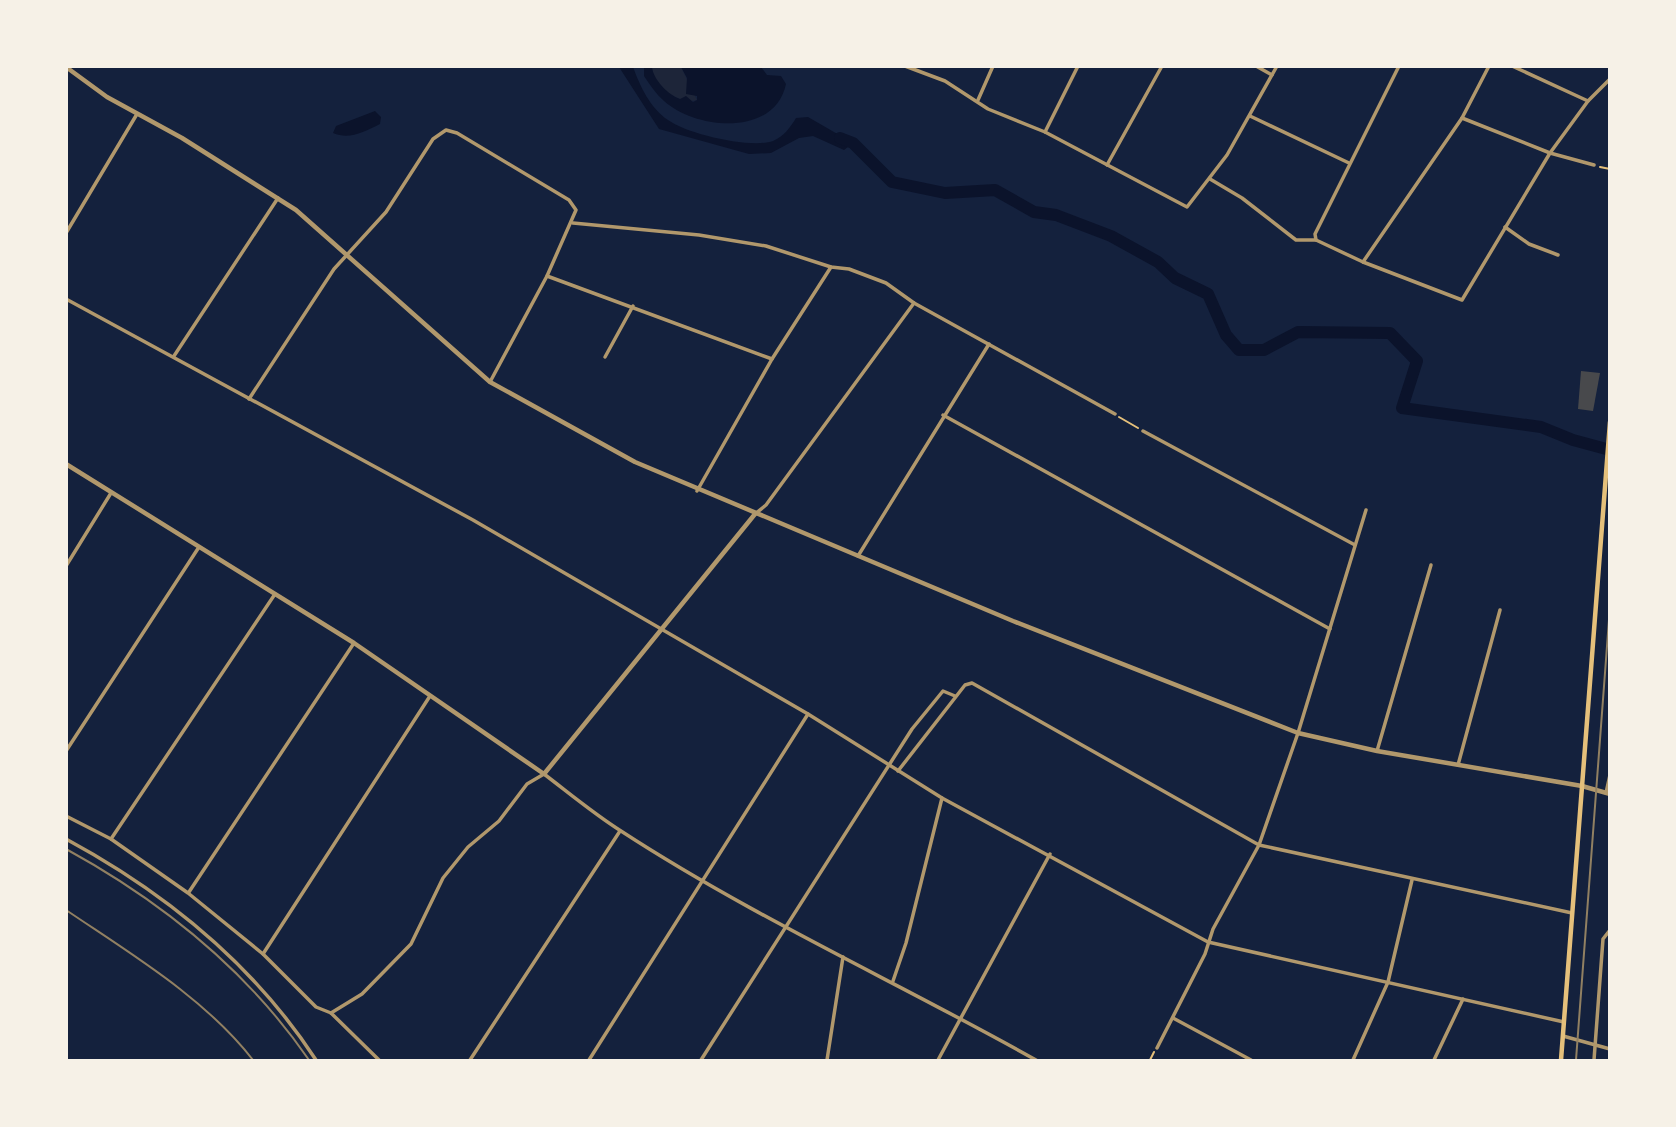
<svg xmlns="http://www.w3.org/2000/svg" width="1676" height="1127" font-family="Ubuntu,sans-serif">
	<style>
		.green { fill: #1d2539 }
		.water { fill: #0b132b }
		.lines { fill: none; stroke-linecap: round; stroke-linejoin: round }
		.river { stroke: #0b132b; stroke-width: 12 }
		.building { fill: #48494c }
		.path { stroke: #e5c07b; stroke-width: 2 }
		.minor { stroke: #b1986c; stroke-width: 3.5 }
		.tertiary { stroke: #b1986c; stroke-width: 4.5 }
		.secondary { stroke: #e5c07b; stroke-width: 4.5 }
		.tram { stroke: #918062; stroke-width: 2 }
		.rail { stroke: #918062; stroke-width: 2 }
	</style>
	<rect width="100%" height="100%" fill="#14213d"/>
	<path class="green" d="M 652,67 L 681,67 L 697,100 C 680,106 652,85 652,67 Z"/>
	<g class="water">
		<path d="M 619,67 L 633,67 C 640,86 650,108 668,120 C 687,134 751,149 773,141 C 784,136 790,128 796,118 L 808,117 L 853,143 L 844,150 L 813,136 L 799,138 L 771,153 L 749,154 L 659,129 Z"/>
		<path d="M 644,67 L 652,67 C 653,79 668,95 680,99 L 686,96 L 693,102 L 697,100 L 697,96 L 686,94 L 687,78 L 681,67 L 761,67 L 767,75 L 781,76 L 786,84 C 775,137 696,130 664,101 C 656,94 650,85 644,76 Z"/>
		<path d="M 375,111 L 381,117 L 380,124 C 364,132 349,140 333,133 L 336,126 Z"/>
	</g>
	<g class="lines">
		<polyline class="river" points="840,138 853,143 892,182 945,193 995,190 1034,212 1056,215 1111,236 1158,262 1175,278 1208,294 1226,335 1239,350 1264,350 1298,332 1390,333 1417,361 1402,408 1541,427 1573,440 1610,450"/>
	</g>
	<polygon class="building" points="1581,371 1600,373 1593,411 1578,409"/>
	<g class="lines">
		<g class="path">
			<polyline points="1600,167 1610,169"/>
			<polyline points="1119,417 1138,428"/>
			<polyline points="1150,1060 1154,1052"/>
		</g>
		<g class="minor">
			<polyline points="905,66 945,81 988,109 1045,132 1187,207 1227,155 1277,66"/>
			<polyline points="1256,66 1272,75"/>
			<polyline points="1512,66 1588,101"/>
			<polyline points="978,100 993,66"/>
			<polyline points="1250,116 1349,163"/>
			<polyline points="1462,118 1550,153 1594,165"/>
			<polyline points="1045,132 1078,66"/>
			<polyline points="1107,165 1162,66"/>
			<polyline points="1210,179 1242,198 1296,240 1316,240 1363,262 1462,300 1550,153 1588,101 1610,79"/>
			<polyline points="573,223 699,235 766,246 831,267 849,269 886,283 914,303 1115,414"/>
			<polyline points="1505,227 1529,244 1558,255"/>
			<polyline points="66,233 137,114"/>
			<polyline points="1316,240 1315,234 1399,66"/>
			<polyline points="1363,262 1462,118 1489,66"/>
			<polyline points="547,276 772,359"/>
			<polyline points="66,299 473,520 808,714 942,798 1208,942 1564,1022"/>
			<polyline points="174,356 278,198"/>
			<polyline points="605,357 633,306"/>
			<polyline points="249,399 334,269 386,212 433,139 446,130 457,133 569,200 576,210 547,276 490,382"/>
			<polyline points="943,415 1330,629"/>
			<polyline points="1143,431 1355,545"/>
			<polyline points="697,491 772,359 831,267"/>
			<polyline points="755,514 766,505 914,303"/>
			<polyline points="858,556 989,344"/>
			<polyline points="66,566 111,493"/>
			<polyline points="66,751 199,547"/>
			<polyline points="1377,751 1431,565"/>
			<polyline points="1458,765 1500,610"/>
			<polyline points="898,771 965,685 972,683 1259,845 1572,913"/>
			<polyline points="1606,793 1610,775"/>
			<polyline points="66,816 111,839 188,893 263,954 316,1007 331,1013 379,1060"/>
			<path d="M 66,839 C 166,893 254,965 316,1060"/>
			<polyline points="111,839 275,594"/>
			<polyline points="189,892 354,643"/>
			<polyline points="263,954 430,696"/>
			<polyline points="893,981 906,943 942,798"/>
			<path d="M 331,1013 L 362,994 L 411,944 L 443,878 L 468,847 L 499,821 L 527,784 L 544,774 C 569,793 594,814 621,831 C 753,917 899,983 1036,1060"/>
			<polyline points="1173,1018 1251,1060"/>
			<polyline points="1563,1036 1610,1049"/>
			<polyline points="1157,1048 1205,954 1213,929 1259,845 1298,733 1366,510"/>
			<polyline points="470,1060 620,831"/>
			<polyline points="589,1060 808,714"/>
			<polyline points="701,1060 912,729 943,691 955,696"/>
			<polyline points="827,1060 843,957"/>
			<polyline points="938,1060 1050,854"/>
			<polyline points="1353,1060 1388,982 1412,880"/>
			<polyline points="1434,1060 1463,999"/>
			<polyline points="1594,1060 1603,939 1610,930"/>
		</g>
		<g class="tertiary">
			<polyline points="66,67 107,97 182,138 296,210 490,382 635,462 1013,621 1298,733 1377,751 1582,786 1610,794"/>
			<polyline points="66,464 354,643 544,774 755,514"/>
		</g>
		<polyline class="secondary" points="1561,1060 1610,422"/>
		<polyline class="tram" points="1576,1060 1610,606"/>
		<g class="rail">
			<path d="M 66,849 C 161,901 247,970 309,1060"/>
			<path d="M 66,910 C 131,954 205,998 253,1060"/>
		</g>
	</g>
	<rect width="1676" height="1127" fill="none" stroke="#f6f1e7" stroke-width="136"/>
</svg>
